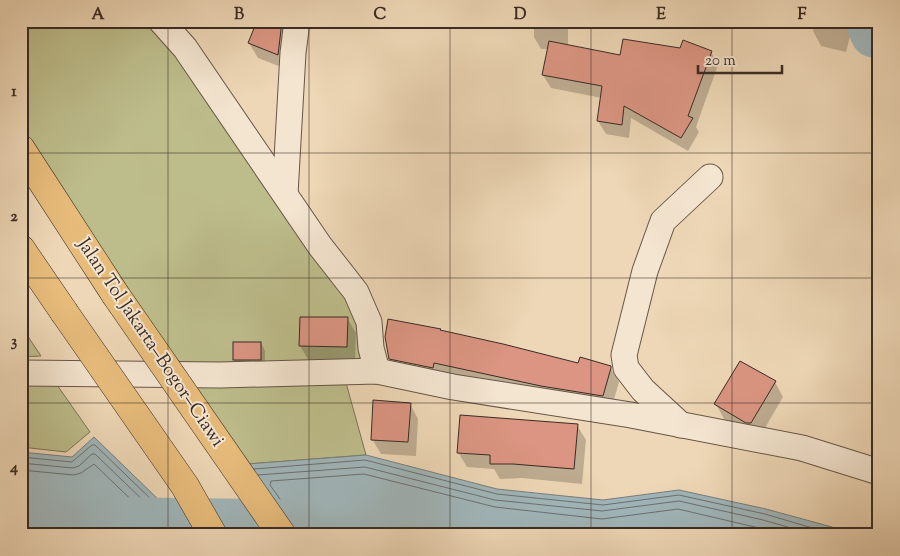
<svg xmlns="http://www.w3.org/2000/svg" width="900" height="556" font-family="'Sorts Mill Goudy',serif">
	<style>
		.green { fill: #bdbd8b; stroke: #7b7458 }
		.water { fill: #a0b6ba; stroke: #777e7e }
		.shadow { fill: #0003 }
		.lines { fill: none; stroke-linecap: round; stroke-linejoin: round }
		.shore { stroke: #6c7070; stroke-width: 1 }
		.river { stroke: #a0b6ba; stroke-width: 50 }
		.building { fill: #db9582; stroke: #392b25 }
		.street-casing { stroke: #665649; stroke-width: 27 }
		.highway-casing { stroke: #392b25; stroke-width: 29 }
		.street { stroke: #f4e5d0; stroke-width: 25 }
		.highway { stroke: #e7bc7b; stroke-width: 28 }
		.highway-bridge-casing { stroke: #392b25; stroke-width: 29; stroke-linecap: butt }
		.highway-bridge { stroke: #e7bc7b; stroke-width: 28 }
		.grid { fill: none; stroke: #392b25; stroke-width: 1; stroke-opacity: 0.55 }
		.labels { text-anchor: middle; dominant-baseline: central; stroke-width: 4; stroke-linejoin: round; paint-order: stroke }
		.street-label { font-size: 19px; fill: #392b25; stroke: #f4e5d0 }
		.neatline { fill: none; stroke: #392b25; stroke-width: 2 }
		.grid-label { font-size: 16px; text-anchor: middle; font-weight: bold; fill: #392b25 }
	</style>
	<rect width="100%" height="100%" fill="#eed7b6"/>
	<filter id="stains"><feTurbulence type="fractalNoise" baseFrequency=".004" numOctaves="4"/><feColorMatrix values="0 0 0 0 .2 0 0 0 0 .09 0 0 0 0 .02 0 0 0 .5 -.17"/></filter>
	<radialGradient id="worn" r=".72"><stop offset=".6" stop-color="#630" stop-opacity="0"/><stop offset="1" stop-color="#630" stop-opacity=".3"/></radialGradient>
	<g class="green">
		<polygon points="21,21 161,21 356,292 377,371 343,372 366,455 234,465 21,149"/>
		<polygon points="21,326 41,356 21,357"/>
		<polygon points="50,375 90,432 66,452 21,447 21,383"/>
	</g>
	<g class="water">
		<polygon points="94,437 195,535 21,535 21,452 72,457"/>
		<polygon points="366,455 497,489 603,500 679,490 766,509 832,527 848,535 282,535 234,465"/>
	</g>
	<g class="shadow">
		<polygon points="233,21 246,21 243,27"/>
		<polygon points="258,21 283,21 291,34 286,69 258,58 249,43"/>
		<polygon points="534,21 568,21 568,46 621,56 680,50 711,52 718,65 696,127 699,132 688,151 631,118 629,138 606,134 598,121 602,98 551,88 543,75 549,49 541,49 534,37"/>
		<polygon points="815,21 854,21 846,52 821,46 813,31"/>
		<polygon points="347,318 356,333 355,361 309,361 300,346"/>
		<polygon points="441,332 579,364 610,367 619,382 611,410 399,373 390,358"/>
		<polygon points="261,343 265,351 265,367 238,367 234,360"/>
		<polygon points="775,382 783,397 759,438 724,419 716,404"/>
		<polygon points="410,404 418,419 416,456 381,454 372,439"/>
		<polygon points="577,425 586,440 582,484 522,478 500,479 494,469 467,467 458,452"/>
	</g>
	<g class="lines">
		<g class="shore">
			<polyline points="21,457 72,462 92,445 95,445 188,535"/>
			<polyline points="21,463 73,468 79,466 92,454 95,454 179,535"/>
			<polyline points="254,469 365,460 497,494 603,505 679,495 765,514 836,535"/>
			<polyline points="21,470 74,475 81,473 94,464 168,535"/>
			<polyline points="258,475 365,467 495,500 602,511 679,501 763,520 816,535"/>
			<polyline points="300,535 297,523 270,485 271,481 364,474 495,507 602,519 678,509 789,535"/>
		</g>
		<g class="river">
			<polyline points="870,21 875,33"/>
			<polyline points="21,501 110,522 326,525"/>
		</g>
	</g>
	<g class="building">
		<polygon points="257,21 282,21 278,55 248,43"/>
		<polygon points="623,39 680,48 683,40 712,51 688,116 693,118 681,138 624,106 622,125 597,121 602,86 542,75 549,41 620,55"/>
		<polygon points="300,317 348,317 347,347 299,346"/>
		<polygon points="388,319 441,329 440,330 503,344 578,363 580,357 611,366 611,368 603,396 541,386 434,363 433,368 389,359 385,337"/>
		<rect x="233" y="342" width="28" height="18"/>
		<polygon points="740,361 776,381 751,423 746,423 714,404"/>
		<polygon points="373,400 411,403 408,442 371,440"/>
		<polygon points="460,415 578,424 574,469 513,464 490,464 490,455 457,453"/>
	</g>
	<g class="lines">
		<g class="street-casing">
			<g id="street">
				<polyline points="161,21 185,48 320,246 356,292 369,322 371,348 377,371"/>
				<polyline points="285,194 293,53 297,21"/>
				<polyline points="21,373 220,375 377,371 453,387 631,415 802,448 879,472"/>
				<polyline points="681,425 643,390 626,368 624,355 645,271 663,221 710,177"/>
			</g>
		</g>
		<g class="highway-casing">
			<g id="highway">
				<polyline points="21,149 115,294"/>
				<polyline points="21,249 64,312"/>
			</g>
		</g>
		<use href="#street" class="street"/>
		<use href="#highway" class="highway"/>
		<g class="highway-bridge-casing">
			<g id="highway-bridge">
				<polyline points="115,294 282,535"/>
				<polyline points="64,312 185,486 213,535"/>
			</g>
		</g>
		<use href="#highway-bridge" class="highway-bridge"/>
	</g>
	<path class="grid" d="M 168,21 L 168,535M 309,21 L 309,535M 450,21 L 450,535M 591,21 L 591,535M 732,21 L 732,535M 21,153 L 879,153M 21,278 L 879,278M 21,403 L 879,403"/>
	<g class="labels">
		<g class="street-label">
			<text transform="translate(150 343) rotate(56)">Jalan Tol Jakarta–Bogor–Ciawi</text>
		</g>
	</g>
	<rect width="900" height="556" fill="none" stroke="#eed7b6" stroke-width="55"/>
	<path d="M698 65v8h84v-8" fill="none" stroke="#392b25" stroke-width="2.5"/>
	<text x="705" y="65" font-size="15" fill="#392b25" stroke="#f4e5d0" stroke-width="4" paint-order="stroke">20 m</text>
	<rect x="28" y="28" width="844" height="500" class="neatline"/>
	<g class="grid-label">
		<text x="98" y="19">A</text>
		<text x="239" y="19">B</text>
		<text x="380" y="19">C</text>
		<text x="520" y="19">D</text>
		<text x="661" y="19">E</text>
		<text x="802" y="19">F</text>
		<text x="14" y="96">1</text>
		<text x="14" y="221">2</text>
		<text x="14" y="346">3</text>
		<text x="14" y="472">4</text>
	</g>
	<rect width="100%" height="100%" filter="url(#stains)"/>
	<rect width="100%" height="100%" fill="url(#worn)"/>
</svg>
